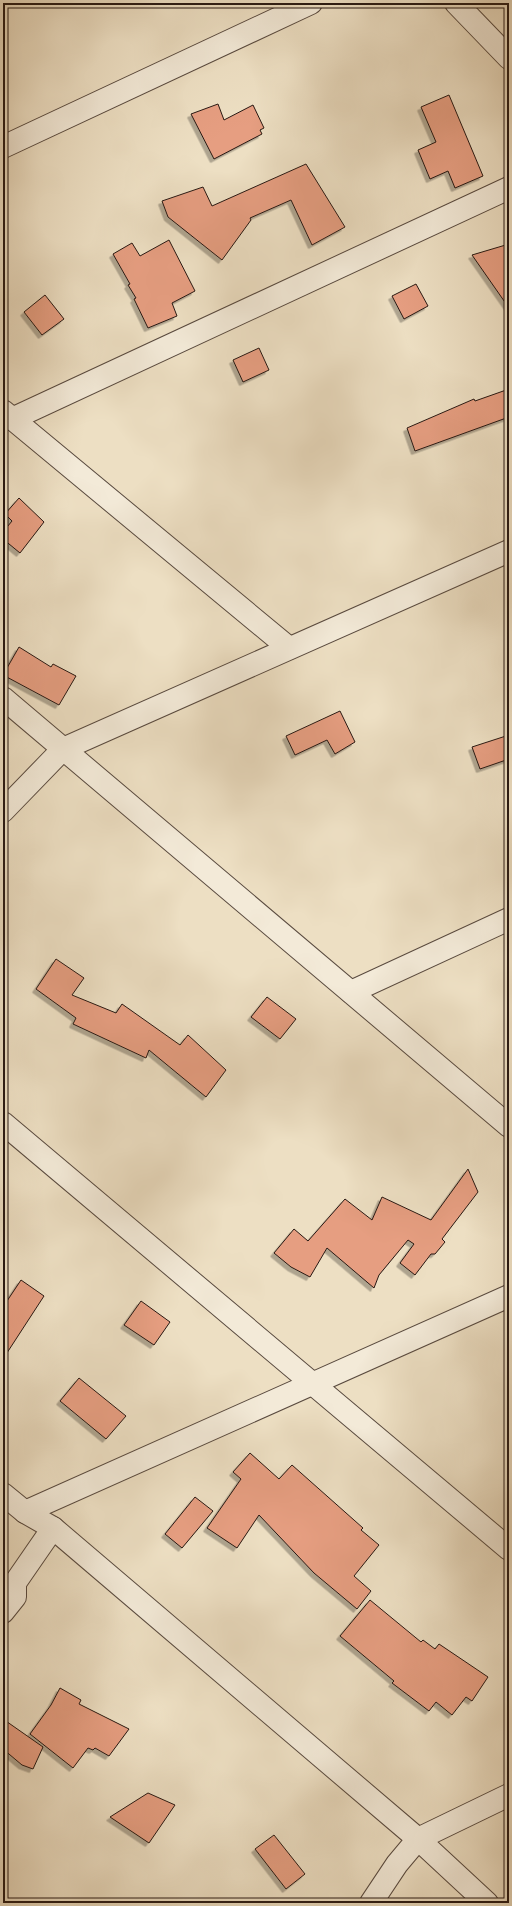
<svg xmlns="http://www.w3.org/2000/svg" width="512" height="1906" font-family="'IM FELL English',serif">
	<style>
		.building { fill: #e69e81; stroke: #281913; filter: url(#shadow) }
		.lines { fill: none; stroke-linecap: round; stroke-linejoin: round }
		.minor-casing { stroke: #594a3f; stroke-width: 24 }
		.minor { stroke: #f3ead8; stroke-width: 22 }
	</style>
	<defs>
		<filter id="shadow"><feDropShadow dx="-3.5" dy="3.5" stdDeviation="0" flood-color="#0004"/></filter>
	</defs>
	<rect width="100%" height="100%" fill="#eddfc3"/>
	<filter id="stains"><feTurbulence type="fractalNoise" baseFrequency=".005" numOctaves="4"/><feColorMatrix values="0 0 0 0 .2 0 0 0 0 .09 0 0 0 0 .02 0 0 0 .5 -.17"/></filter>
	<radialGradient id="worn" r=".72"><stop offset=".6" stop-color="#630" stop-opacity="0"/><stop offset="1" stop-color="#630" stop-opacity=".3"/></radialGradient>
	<g class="building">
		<polygon points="449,95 483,176 455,188 448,171 430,179 418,150 436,142 421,107"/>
		<polygon points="218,104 224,120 253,105 264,128 260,130 262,134 214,159 191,114"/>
		<polygon points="306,164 345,227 312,245 291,200 250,218 251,220 222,260 168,217 162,201 203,187 212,206"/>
		<polygon points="169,240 195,291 172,303 177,316 148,328 134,299 136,298 128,285 130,284 113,254 132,243 140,256"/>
		<polygon points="509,244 509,308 472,255"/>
		<polygon points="416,284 428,306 404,319 392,296"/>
		<polygon points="45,295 64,319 42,335 24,312"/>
		<polygon points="259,348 269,370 243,382 233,360"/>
		<polygon points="509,389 509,417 415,451 407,428 474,399 475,401"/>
		<polygon points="19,498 44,522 20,553 3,539 3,532 12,521 5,514"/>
		<polygon points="19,647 51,667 53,664 76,676 59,705 3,675"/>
		<polygon points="340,711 355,742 335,754 327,740 295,755 286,736"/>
		<polygon points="509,735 509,759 480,769 472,747"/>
		<polygon points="56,959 84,978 72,995 116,1013 122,1004 180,1045 188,1035 226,1070 206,1097 149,1050 146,1058 73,1024 76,1018 36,989"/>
		<polygon points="267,997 296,1019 280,1039 251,1017"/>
		<polygon points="468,1169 478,1192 442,1239 445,1242 435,1254 431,1254 415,1275 400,1263 414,1244 408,1240 379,1275 374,1288 327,1248 310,1277 291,1267 274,1253 294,1229 308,1241 345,1199 372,1220 382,1197 431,1220"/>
		<polygon points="21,1280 44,1296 3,1359 3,1307"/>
		<polygon points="141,1301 170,1322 154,1345 124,1325"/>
		<polygon points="79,1378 126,1416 106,1439 60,1401"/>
		<polygon points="250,1453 279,1479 292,1465 363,1528 361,1530 379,1545 354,1576 371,1591 357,1609 314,1573 259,1515 237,1548 207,1528 241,1479 233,1472"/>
		<polygon points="195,1497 213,1511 182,1548 165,1534"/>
		<polygon points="370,1600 421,1642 423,1640 435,1649 439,1644 488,1677 472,1701 466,1697 452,1715 436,1702 429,1711 392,1683 394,1681 340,1636"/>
		<polygon points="60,1688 81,1700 79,1704 129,1729 109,1756 95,1748 93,1750 88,1748 73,1768 30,1734 51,1705"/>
		<polygon points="3,1719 43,1747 33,1769 22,1765 3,1749"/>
		<polygon points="148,1793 175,1805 149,1843 110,1817"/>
		<polygon points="274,1835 305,1874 286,1889 255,1849"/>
	</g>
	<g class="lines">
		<g class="minor-casing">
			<g id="minor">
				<polyline points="456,3 509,58"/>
				<polyline points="3,147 311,3"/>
				<polyline points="3,411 289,648"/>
				<polyline points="12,419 509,188"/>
				<polyline points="3,698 509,1126"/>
				<polyline points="3,811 63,749 509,551"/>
				<polyline points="351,992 509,919"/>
				<polyline points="3,1123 509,1549"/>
				<polyline points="3,1494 25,1512 53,1528 418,1839 487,1903"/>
				<polyline points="25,1512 509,1296"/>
				<polyline points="3,1612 15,1597 15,1583 53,1528"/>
				<polyline points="371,1903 397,1864 418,1839 509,1795"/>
			</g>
		</g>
		<use href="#minor" class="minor"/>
	</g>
	<rect width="512" height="1906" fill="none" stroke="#eddfc3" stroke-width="16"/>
	<rect x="4" y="4" width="504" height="1898" fill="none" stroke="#281913" stroke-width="2"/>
	<rect x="8" y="8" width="496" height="1890" fill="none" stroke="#281913"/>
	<rect width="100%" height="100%" filter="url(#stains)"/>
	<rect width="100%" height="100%" fill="url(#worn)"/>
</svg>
